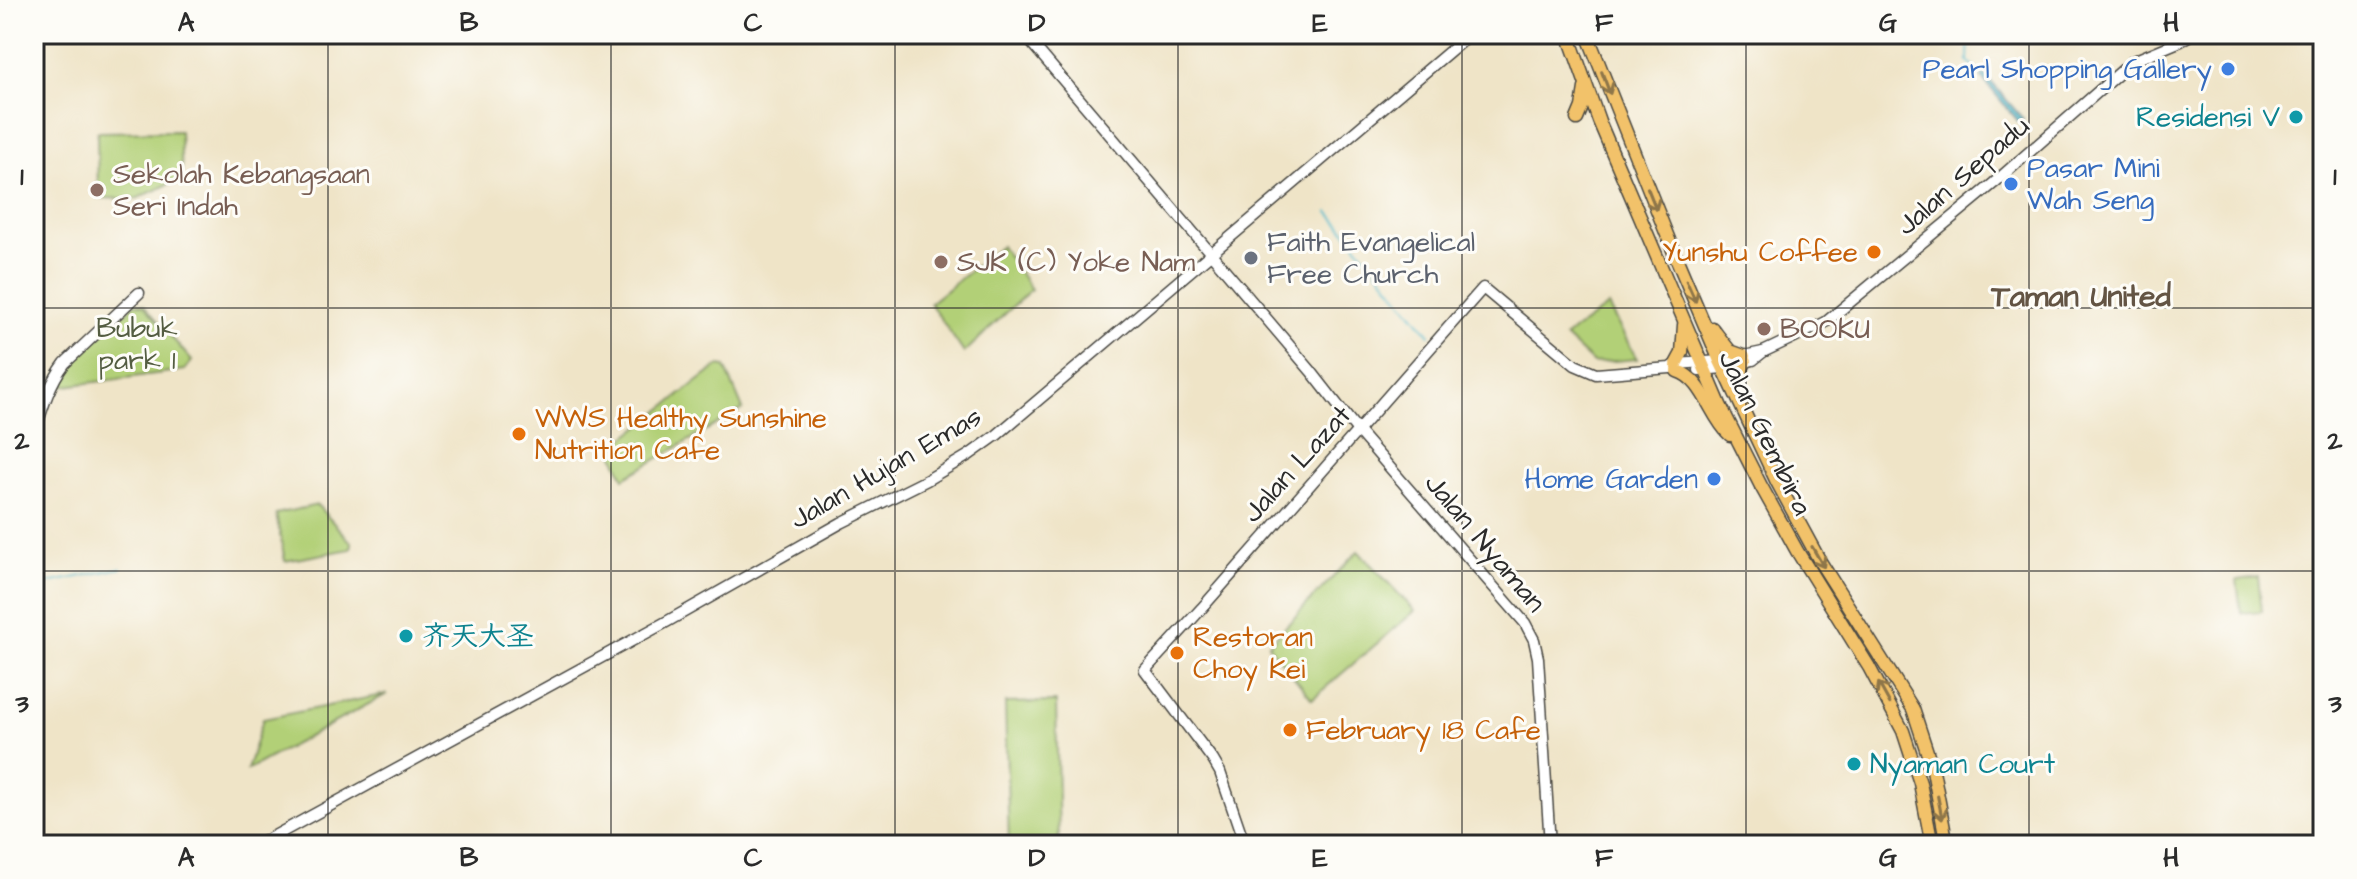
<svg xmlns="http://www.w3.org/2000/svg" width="2357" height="879" font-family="'Architects Daughter','LXGW WenKai TC',sans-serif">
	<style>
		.green { fill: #b2d077; stroke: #6e7e51; stroke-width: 2 }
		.water { fill: #4ab6c7; stroke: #3a7079; stroke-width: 2 }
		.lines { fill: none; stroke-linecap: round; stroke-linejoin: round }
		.stream { stroke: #4ab6c7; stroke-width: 2 }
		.minor-casing { stroke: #484742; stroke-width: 13 }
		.major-casing { stroke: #484742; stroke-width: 15 }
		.minor { stroke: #fff; stroke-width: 10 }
		.major { stroke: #f2c26a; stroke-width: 12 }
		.oneway { stroke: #8e764a }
		.grid { fill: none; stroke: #2b2b2b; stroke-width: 2; stroke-opacity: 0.55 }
		.shop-dot { fill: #3f7fe0; stroke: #fdfcf7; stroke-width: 3 }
		.culture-dot { fill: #0f9aa8; stroke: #fdfcf7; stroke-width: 3 }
		.education-dot { fill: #8d6e63; stroke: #fdfcf7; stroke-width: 3 }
		.food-dot { fill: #e8710a; stroke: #fdfcf7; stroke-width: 3 }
		.worship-dot { fill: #6b7280; stroke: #fdfcf7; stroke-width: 3 }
		.labels { text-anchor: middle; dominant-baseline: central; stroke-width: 6; stroke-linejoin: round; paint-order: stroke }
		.shop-label { font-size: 28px; fill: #366cbe; stroke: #fdfcf7; text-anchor: end }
		.culture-label { font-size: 28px; fill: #0d838f; stroke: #fdfcf7; text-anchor: start }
		.education-label { font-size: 28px; fill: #785e54; stroke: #fdfcf7; text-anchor: start }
		.street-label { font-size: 28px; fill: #2b2b2b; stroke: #fdfcf7 }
		.worship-label { font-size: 28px; fill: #5b616d; stroke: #fdfcf7; text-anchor: start }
		.food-label { font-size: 28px; fill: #c56008; stroke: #fdfcf7; text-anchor: start }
		.park-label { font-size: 28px; fill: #545d42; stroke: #fdfcf7 }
		.neighbourhood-label { font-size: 30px; font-weight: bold; fill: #635444; stroke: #fdfcf7 }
		.neatline { fill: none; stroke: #2b2b2b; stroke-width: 3 }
		.grid-label { font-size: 26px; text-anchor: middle; font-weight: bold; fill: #2b2b2b }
	</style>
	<rect width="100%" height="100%" fill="#fdfcf7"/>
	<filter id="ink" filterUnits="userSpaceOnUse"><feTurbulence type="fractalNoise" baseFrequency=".0125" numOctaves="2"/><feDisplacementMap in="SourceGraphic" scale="16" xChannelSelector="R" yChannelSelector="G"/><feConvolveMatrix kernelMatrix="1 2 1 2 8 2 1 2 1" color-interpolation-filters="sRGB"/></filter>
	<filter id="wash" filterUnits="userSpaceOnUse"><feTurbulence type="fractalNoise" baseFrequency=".006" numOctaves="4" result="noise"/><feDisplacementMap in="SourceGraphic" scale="32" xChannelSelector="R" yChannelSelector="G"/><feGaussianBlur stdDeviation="1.8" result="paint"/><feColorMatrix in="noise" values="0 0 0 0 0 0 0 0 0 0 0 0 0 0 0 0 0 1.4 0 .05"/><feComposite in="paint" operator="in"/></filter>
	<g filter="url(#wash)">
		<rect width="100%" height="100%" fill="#efe4c7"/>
		<g class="green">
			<polygon points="180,131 182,178 136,199 98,198 97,132"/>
			<polygon points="1001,246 1031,289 964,353 930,303"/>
			<polygon points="136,303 144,305 192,361 185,370 58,387 85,349"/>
			<polygon points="1608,306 1637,359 1593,363 1565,337"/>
			<polygon points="718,366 725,367 743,409 624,478 611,448"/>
			<polygon points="317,505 352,543 351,549 285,561 276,514"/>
			<polygon points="1358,551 1415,611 1312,699 1268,645"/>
			<polygon points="2258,577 2262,611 2241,613 2237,580"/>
			<polygon points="387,694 247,770 263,719"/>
			<polygon points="1056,702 1059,845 1009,845 1005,703"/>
		</g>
		<polygon class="water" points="1985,75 2023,119 2019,122 1982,78"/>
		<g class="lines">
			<g class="stream">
				<polyline points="1969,34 1968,61 1985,78"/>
				<polyline points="1329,212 1348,234"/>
				<polyline points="1354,242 1430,335"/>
				<polyline points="34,586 121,568"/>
			</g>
		</g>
	</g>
	<g filter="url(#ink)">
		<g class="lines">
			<g class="minor-casing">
				<g id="minor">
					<polyline points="1024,34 1311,371 1358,431 1525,623 1534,640 1538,658 1550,845"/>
					<polyline points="1699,370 1724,368 1753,360 1763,352 1826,322 1994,183 2133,61 2181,41 2193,34"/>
					<path d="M 34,435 C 42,409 49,384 65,363 L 139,293"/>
					<polyline points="258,845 668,621 841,523 927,480 969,455 997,435 1470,34"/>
					<polyline points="1245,845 1220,772 1213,760 1145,670 1202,608 1483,288 1575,365 1596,374 1670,368 1676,364 1720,361 1763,352"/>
				</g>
			</g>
			<g class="major-casing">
				<g id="major">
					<polyline points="1568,34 1599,121 1721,407 1761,486 1797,551 1869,667 1903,731 1920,783 1932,845"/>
					<polyline points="1587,34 1675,255 1720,361 1777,482 1821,563 1913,709 1933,770 1947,845"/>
					<polyline points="1577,119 1582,107 1585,88"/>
					<polyline points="1712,328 1730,351 1744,356"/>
					<polyline points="1676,364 1682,353 1684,325"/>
					<path d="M 1677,371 C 1704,379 1710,417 1730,435"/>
					<polyline points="1738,394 1738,381 1745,362"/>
				</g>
			</g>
			<use href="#minor" class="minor"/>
			<use href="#major" class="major"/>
		</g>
		<defs><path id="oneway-shaft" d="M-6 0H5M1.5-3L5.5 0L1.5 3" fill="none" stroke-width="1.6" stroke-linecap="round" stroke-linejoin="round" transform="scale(2)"/></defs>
		<g class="oneway">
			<use href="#oneway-shaft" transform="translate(1606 83) rotate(69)"/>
			<use href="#oneway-shaft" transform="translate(1652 199) rotate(68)"/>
			<use href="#oneway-shaft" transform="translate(1691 291) rotate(66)"/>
			<use href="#oneway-shaft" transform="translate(1818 557) rotate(60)"/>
			<use href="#oneway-shaft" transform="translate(1884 693) rotate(-119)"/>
			<use href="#oneway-shaft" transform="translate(1940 808) rotate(79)"/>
		</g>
	</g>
	<path class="grid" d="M 328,34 L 328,845M 611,34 L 611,845M 895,34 L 895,845M 1178,34 L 1178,845M 1462,34 L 1462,845M 1746,34 L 1746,845M 2029,34 L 2029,845M 34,308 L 2323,308M 34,571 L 2323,571"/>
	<g class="shop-dot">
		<circle cx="2228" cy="69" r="8"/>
		<circle cx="2011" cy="184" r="8"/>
		<circle cx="1714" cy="479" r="8"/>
	</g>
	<g class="culture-dot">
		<circle cx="2296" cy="117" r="8"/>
		<circle cx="406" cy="636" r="8"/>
		<circle cx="1854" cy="764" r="8"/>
	</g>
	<g class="education-dot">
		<circle cx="97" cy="190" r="8"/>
		<circle cx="941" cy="262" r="8"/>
		<circle cx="1764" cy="329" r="8"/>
	</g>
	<g class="food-dot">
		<circle cx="1874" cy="252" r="8"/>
		<circle cx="519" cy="434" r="8"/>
		<circle cx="1177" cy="653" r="8"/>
		<circle cx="1290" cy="730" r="8"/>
	</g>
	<circle class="worship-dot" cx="1251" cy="258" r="8"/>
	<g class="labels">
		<g class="shop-label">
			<text x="2212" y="69">Pearl Shopping Gallery</text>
			<text x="2027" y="168" text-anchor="start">Pasar Mini<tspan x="2027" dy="32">Wah Seng</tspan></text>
			<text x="1698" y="479">Home Garden</text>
		</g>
		<g class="culture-label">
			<text x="2280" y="117" text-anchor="end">Residensi V</text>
			<text x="422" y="636">齐天大圣</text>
			<text x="1870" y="764">Nyaman Court</text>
		</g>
		<g class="education-label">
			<text x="113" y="174">Sekolah Kebangsaan<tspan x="113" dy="32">Seri Indah</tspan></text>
			<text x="957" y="262">SJK (C) Yoke Nam</text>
			<text x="1780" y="329">BOOKU</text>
		</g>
		<g class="street-label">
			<text transform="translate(1963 176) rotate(-41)">Jalan Sepadu</text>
			<text transform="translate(1765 433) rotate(64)">Jalan Gembira</text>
			<text transform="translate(1297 464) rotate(-48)">Jalan Lazat</text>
			<text transform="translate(886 468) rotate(-30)">Jalan Hujan Emas</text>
			<text transform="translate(1485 543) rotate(50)">Jalan Nyaman</text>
		</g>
		<g class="worship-label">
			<text x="1267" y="242">Faith Evangelical<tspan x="1267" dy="32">Free Church</tspan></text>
		</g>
		<g class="food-label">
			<text x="1858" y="252" text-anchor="end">Yunshu Coffee</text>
			<text x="535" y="418">WWS Healthy Sunshine<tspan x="535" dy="32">Nutrition Cafe</tspan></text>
			<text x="1193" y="637">Restoran<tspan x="1193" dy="32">Choy Kei</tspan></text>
			<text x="1306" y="730">February 18 Cafe</text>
		</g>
		<g class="park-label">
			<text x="137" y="328">Bubuk<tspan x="137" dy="32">park 1</tspan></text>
		</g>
		<g class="neighbourhood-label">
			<text x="2081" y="297">Taman United</text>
		</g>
	</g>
	<rect width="2357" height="879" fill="none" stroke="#fdfcf7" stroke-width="88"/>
	<rect x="44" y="44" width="2269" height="791" class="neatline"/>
	<g class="grid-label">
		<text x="186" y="31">A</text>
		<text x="469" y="31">B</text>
		<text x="753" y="31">C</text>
		<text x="1037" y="31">D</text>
		<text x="1320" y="31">E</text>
		<text x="1604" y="31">F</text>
		<text x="1888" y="31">G</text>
		<text x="2171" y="31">H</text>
		<text x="22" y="185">1</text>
		<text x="2335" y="185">1</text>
		<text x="22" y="449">2</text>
		<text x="2335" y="449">2</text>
		<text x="22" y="712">3</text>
		<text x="2335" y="712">3</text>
		<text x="186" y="866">A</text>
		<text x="469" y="866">B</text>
		<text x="753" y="866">C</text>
		<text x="1037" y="866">D</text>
		<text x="1320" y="866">E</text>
		<text x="1604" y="866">F</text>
		<text x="1888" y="866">G</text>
		<text x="2171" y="866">H</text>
	</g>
</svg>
